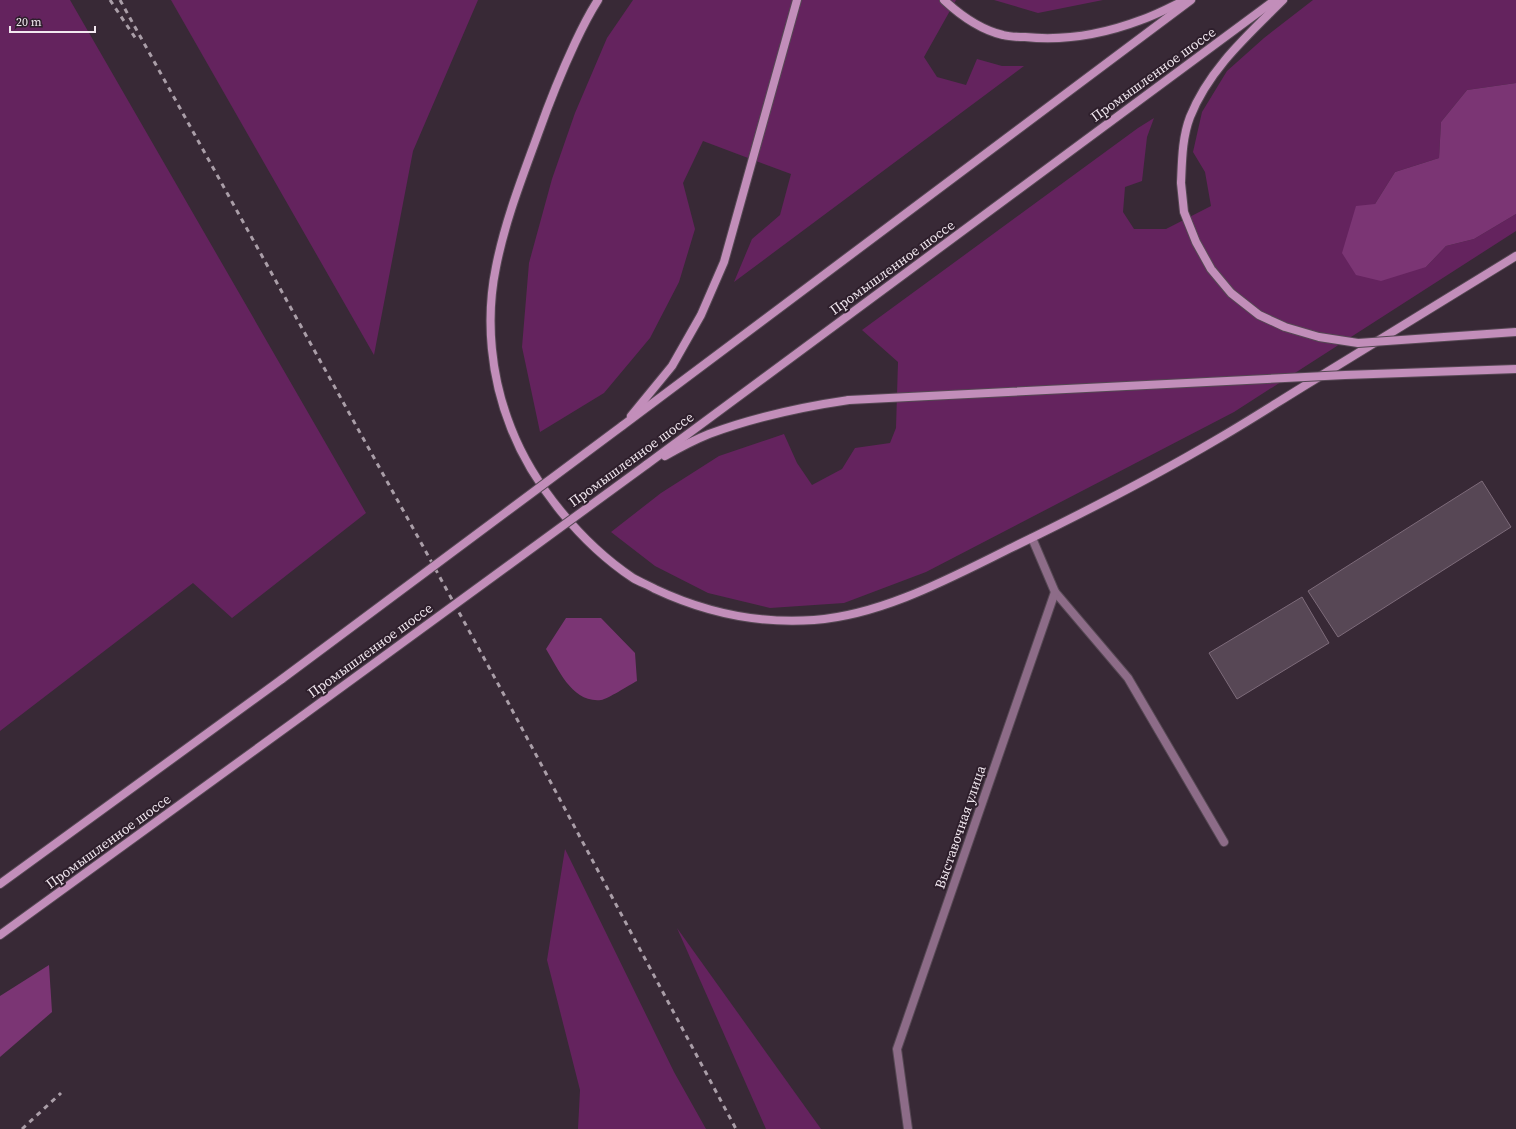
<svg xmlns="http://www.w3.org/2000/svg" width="1516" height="1129" font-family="'Source Serif 4',serif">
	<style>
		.green { fill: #64235e }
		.forest { fill: #7b3574 }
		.building { fill: #574755; stroke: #7d6b7a }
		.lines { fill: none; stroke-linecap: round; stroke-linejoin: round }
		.lane-casing { stroke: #564854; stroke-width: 10 }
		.street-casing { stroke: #564854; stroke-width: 10 }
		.secondary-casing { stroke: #564854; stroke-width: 10 }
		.lane { stroke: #8d6c88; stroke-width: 8 }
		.street { stroke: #8d6c88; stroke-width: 8 }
		.secondary { stroke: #c28eba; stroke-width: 8 }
		.rail { stroke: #aa9ea8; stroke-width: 3; stroke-dasharray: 5 5; stroke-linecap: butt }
		.secondary-bridge-casing { stroke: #564854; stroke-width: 10; stroke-linecap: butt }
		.secondary-bridge { stroke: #c28eba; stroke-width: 8 }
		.labels { text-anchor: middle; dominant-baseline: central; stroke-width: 4; stroke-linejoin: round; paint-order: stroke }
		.street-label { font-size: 14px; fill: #f2e8f0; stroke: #2e1f2c }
	</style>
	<rect width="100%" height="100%" fill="#382936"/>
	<g class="green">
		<polygon points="0,0 70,0 366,513 232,618 193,583 0,731"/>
		<polygon points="171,0 478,0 413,151 374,355"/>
		<polygon points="633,0 956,0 924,57 937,77 966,85 977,59 1002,66 1024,66 734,282 752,239 780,215 791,174 703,141 683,183 695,229 679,282 650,338 604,393 540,432 522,347 529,263 552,179 575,113 607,38"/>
		<polygon points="994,0 1103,0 1038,13"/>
		<polygon points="1313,0 1516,0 1516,83 1467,90 1441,122 1439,158 1395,172 1375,204 1426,267 1446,246 1474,239 1516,214 1516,231 1234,412 926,572 844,603 770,608 708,593 655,566 611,532 661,493 719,456 784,434 797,463 812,485 842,469 855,448 890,443 896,428 898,362 862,330 1138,128 1154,118 1147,137 1142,181 1125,187 1123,212 1134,229 1166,229 1211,206 1205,172 1193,152 1202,112 1227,71 1264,38"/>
		<polygon points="565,849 674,1072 706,1129 578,1129 580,1090 547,960"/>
		<polygon points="677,928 821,1129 766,1129"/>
	</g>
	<g class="forest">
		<polygon points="1516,83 1516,214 1474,239 1446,246 1426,267 1381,281 1356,275 1342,253 1356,206 1375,204 1395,172 1439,158 1441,122 1467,90"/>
		<path d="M 566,618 L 601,618 L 635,653 L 637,681 C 629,685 608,699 601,700 C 572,703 559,670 546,649 Z"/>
		<polygon points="49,965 52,1012 0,1057 0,996"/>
	</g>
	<g class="building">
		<polygon points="1482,481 1511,527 1338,637 1308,591"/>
		<polygon points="1302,597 1329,643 1237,699 1209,653"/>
	</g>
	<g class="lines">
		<g class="lane-casing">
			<polyline id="lane" points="1055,592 1128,678 1224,842"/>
		</g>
		<g class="street-casing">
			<polyline id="street" points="908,1129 897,1049 1055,592 1032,538"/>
		</g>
		<g class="secondary-casing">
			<g id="secondary">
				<path d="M 598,0 C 589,14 582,28 575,43 C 561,73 549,103 538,134 C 522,178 505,221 496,267 C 485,320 491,378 511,428 C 533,485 582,544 633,578 C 640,582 648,585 655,589 C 704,612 759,624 814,620 C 883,615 952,577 1013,547 C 1081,514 1150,479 1216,440 C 1249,421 1281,400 1314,380 C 1381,339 1449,297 1516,256"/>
				<path d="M 944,0 C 960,15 982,30 1003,35 C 1010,37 1018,37 1025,37 C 1064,41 1104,34 1141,20 C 1156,15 1171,7 1185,0"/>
				<path d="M 1181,183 C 1182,161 1182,138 1190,117 C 1209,69 1248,35 1283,0"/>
				<polyline points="631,416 672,366 701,315 724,262 797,0"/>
				<polyline points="622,426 1191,0"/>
				<path d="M 665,456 C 679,448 694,440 709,434 C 755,417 801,407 849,400"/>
				<polyline points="646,465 1275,0"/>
				<polyline points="0,884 282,679"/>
				<polyline points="0,935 302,716"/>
			</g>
		</g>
		<use href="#lane" class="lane"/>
		<use href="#street" class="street"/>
		<use href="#secondary" class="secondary"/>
		<g class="rail">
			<polyline points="110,0 136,39"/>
			<polyline points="120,0 419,539 503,693 736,1129"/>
			<polyline points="22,1129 61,1093"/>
		</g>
		<g class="secondary-bridge-casing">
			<g id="secondary-bridge">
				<polyline points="1181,183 1184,212 1196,242 1211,269 1231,293 1259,315 1285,327 1319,337 1358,343 1516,332"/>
				<polyline points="849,400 1345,375 1516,369"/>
				<polyline points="282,679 622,426"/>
				<polyline points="302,716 646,465"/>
			</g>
		</g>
		<use href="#secondary-bridge" class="secondary-bridge"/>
	</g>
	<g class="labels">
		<g class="street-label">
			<text transform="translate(1153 74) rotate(-36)">Промышленное шоссе</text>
			<text transform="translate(892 267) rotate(-36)">Промышленное шоссе</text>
			<text transform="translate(631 459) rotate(-36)">Промышленное шоссе</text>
			<text transform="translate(370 650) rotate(-36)">Промышленное шоссе</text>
			<text transform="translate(960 827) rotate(-71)">Выставочная улица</text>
			<text transform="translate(108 841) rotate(-36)">Промышленное шоссе</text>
		</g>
	</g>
	<path d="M10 26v6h85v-6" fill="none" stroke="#f2e8f0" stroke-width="2"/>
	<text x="16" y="26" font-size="12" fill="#f2e8f0" stroke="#2e1f2c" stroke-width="3" paint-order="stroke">20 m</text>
</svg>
